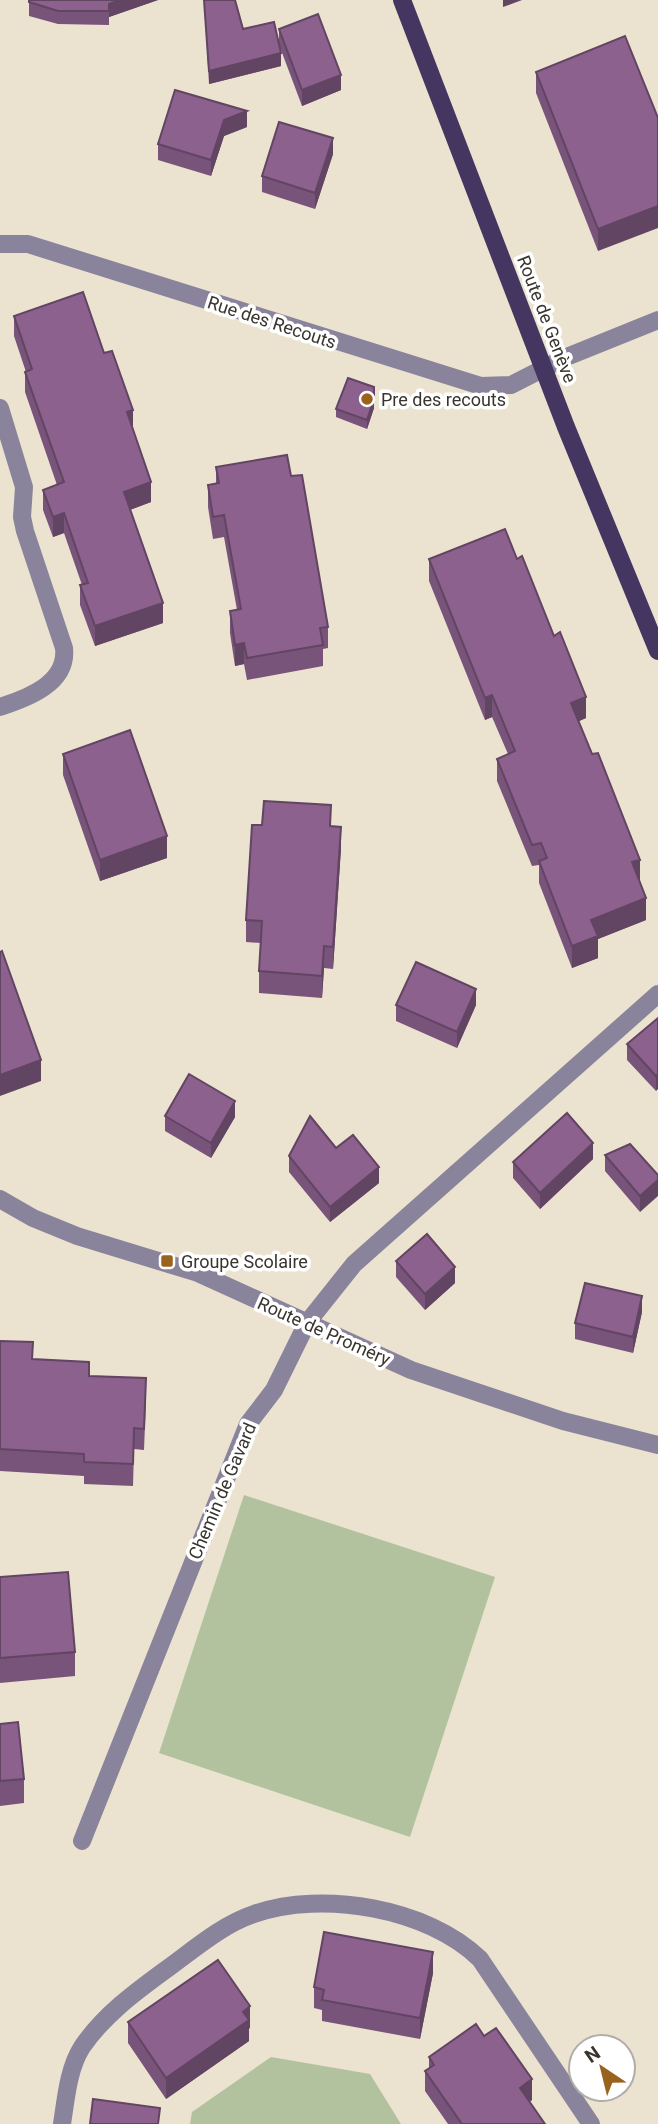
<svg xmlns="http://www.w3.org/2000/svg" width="658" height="2124" font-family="Roboto,sans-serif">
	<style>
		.green { fill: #b2c29f }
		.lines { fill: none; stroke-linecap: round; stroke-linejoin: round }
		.minor { stroke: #8a839c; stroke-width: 18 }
		.major { stroke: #443660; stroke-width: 18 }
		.wall { fill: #78537a }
		.shaded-wall { fill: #624463 }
		.building { fill: #8c618e; stroke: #624463; stroke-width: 2 }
		.poi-dot { fill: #9a631d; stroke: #fff; stroke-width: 2.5 }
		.labels { text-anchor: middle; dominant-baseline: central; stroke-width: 7; stroke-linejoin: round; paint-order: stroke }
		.street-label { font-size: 18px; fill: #39352e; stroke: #fff }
		.poi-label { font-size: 18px; fill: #39352e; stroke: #fff; text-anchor: start }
	</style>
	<rect width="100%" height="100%" fill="#ebe3cf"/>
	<g class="green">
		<polygon points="244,1495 495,1577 410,1837 159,1753"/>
		<polygon points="271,2057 370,2074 401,2124 190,2124 192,2112"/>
	</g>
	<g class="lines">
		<g class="minor">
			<polyline points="0,244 28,244 481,386 511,385 564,358 658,320"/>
			<path d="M 0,408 L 24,487 L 22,517 L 25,531 L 64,648 C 68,683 28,698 0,707"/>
			<polyline points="0,1199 33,1218 77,1236 198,1273 411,1370 563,1421 658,1445"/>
			<polyline points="82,1841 248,1424 274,1390 307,1323 354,1264 658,994"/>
			<path d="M 62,2124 C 66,2099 68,2069 82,2047 C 103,2016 134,1993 164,1971 C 192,1951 221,1925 254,1914 C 322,1890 428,1908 480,1959 L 591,2124"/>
		</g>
		<polyline class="major" points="402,0 566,427 658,651"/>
	</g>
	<g class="wall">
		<polygon points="29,0 158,0 109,17 109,25 58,24 29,16"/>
		<polygon points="204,0 235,0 243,29 279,41 279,29 341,90 302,106 281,50 281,66 209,84"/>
		<polygon points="625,36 598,251 536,93 536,72"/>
		<polygon points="247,127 224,136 211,176 158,160 158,144"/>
		<polygon points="333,154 315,209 262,192 262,176"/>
		<polygon points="14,316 104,353 133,428 151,502 130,510 163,623 95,646 80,605 80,585 82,585 64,533 53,537 43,510 43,490 57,485 25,392 25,372 26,372 14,336"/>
		<polygon points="374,408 367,429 336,417 336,409"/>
		<polygon points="216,467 291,476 328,627 328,648 323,649 323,666 247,680 244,664 235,666 230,633 230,611 237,610 224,537 213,539 208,507 208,485 216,484"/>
		<polygon points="429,559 517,559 586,718 578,721 640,881 646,920 598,939 598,958 572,968 539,883 539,865 532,866 497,781 497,759 508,754 492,717 485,720 429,581"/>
		<polygon points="63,754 167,858 100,881 63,775"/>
		<polygon points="331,826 341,848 333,969 324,968 322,998 259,993 259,971 261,943 246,942 246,920"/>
		<polygon points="396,1005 476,1005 457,1048 396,1021"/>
		<polygon points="658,1018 656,1091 627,1060 627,1044"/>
		<polygon points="165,1116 235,1117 211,1158 165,1131"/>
		<polygon points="336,1148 379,1183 330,1222 289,1172 289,1156"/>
		<polygon points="605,1155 658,1175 640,1212 605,1171"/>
		<polygon points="593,1159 540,1209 513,1178 513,1162"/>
		<polygon points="396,1261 455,1283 425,1310 396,1277"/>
		<polygon points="642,1312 633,1353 575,1339 575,1323"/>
		<polygon points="0,1341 33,1359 89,1376 146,1399 144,1450 134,1449 133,1486 84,1484 84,1476 0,1471"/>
		<polygon points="0,1577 75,1652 75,1676 0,1683"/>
		<polygon points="0,1724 24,1779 24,1803 0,1806"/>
		<polygon points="433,1973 420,2039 322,2021 322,2010 314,2008 314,1987"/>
		<polygon points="128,2022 250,2027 249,2029 249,2041 166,2099 128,2043"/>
		<polygon points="484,2036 532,2100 529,2102 545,2124 448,2124 425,2091 425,2071 429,2069 429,2057"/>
	</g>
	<g class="shaded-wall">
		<polygon points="120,0 158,0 109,17 109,4"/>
		<polygon points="503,0 522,0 503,7"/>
		<polygon points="281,53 281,66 209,84 209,71"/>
		<polygon points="341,75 341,90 302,106 302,90"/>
		<polygon points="247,111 247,127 224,136 211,176 211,160 224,120"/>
		<polygon points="333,138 333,154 315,209 315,193"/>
		<polygon points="658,206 658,228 598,251 598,229"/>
		<polygon points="374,399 374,408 367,429 367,420"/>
		<polygon points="133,410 133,430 127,412"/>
		<polygon points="151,482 151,502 124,512 124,492"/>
		<polygon points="64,513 64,533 53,537 53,517"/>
		<polygon points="163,603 163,623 95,646 95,626"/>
		<polygon points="244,643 244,664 235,666 235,645"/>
		<polygon points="492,695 492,717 485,720 485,698"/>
		<polygon points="586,697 586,718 571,725 571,703"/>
		<polygon points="341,827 341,848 333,969 333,947"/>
		<polygon points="167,836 167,858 100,881 100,860"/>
		<polygon points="640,860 640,881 632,884 632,862"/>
		<polygon points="646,898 646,920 598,939 598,958 572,968 572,946 591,920"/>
		<polygon points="324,946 324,968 322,998 322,976"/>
		<polygon points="476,989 476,1005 457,1048 457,1032"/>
		<polygon points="41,1060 41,1081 0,1096 0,1075"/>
		<polygon points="658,1074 658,1089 656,1091 656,1076"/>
		<polygon points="235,1101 235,1117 211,1158 211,1143"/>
		<polygon points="593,1143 593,1159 540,1209 540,1193"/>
		<polygon points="379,1167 379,1183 330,1222 330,1207"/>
		<polygon points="658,1180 658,1196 640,1212 640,1196"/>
		<polygon points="455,1267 455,1283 425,1310 425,1294"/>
		<polygon points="642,1296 642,1312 633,1353 633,1337"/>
		<polygon points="433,1952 433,1973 420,2039 420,2018"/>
		<polygon points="250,2006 250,2027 249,2029 249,2041 166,2099 166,2078"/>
		<polygon points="532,2079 532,2100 520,2108 520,2088"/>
	</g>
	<g class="building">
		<polygon points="29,0 120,0 109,4 109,11 58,11 29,2"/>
		<polygon points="204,0 235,0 243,29 274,22 281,53 209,71"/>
		<polygon points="318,14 341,75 302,90 279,29"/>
		<polygon points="625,36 658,118 658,206 598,229 536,72"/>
		<polygon points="175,90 247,111 224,120 211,160 158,144"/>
		<polygon points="279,122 333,138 315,193 262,176"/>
		<polygon points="83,292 104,353 112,351 133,410 127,412 151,482 124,492 163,603 95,626 80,585 88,583 64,513 53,517 43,490 64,482 25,372 32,369 14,316"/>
		<polygon points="348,378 374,387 374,399 367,420 336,409"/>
		<polygon points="287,455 291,476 302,475 328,627 320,628 323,645 247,658 244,643 235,645 230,611 241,609 224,515 213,517 208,485 219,483 216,467"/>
		<polygon points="505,529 517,559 522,556 554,636 560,632 586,697 571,703 592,754 598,753 640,860 632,862 646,898 591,920 598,936 572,946 539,861 547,858 541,843 532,845 497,759 515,751 492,695 485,698 429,559"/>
		<polygon points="130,730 167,836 100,860 63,754"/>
		<polygon points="264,801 331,805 330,826 341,827 333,947 324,946 322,976 259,971 262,921 246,920 252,825 262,825"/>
		<polygon points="2,951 41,1060 0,1075 0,952"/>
		<polygon points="416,962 476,989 457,1032 396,1005"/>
		<polygon points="658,1018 658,1074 656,1076 627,1044"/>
		<polygon points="189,1074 235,1101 211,1143 165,1116"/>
		<polygon points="567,1113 593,1143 540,1193 513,1162"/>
		<polygon points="310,1116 336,1148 353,1135 379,1167 330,1207 289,1156"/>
		<polygon points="630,1144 658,1175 658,1180 640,1196 605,1155"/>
		<polygon points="427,1234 455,1267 425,1294 396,1261"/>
		<polygon points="585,1283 642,1296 633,1337 575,1323"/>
		<polygon points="0,1341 33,1342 32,1359 89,1362 89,1376 146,1378 144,1429 134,1428 133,1464 84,1462 84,1454 0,1449"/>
		<polygon points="68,1572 75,1652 0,1658 0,1577"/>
		<polygon points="18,1722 24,1779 0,1781 0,1724"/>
		<polygon points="324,1932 433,1952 420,2018 322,2000 324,1990 314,1987"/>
		<polygon points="218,1960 250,2006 243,2012 249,2020 166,2078 128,2022"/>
		<polygon points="476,2024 484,2036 496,2028 532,2079 520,2088 545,2124 462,2124 425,2071 434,2065 429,2057"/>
		<polygon points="93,2099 160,2108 158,2124 90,2124"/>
	</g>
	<g class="poi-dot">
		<circle cx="367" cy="399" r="7"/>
		<rect x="160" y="1254" width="14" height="14" rx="3.5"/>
	</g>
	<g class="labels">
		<g class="street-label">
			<text transform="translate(547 319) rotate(69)">Route de Genève</text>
			<text transform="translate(272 322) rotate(18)">Rue des Recouts</text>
			<text transform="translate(324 1331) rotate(24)">Route de Proméry</text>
			<text transform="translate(222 1491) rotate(-67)">Chemin de Gavard</text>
		</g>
		<g class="poi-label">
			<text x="381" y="399">Pre des recouts</text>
			<text x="181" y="1261">Groupe Scolaire</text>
		</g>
	</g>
	<g transform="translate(602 2068) rotate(325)"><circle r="33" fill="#ffffff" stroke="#b0aeab" stroke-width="2"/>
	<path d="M0-5L12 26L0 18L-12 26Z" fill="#9a631d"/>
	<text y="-10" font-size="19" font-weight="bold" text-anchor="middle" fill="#39352e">N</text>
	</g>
</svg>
